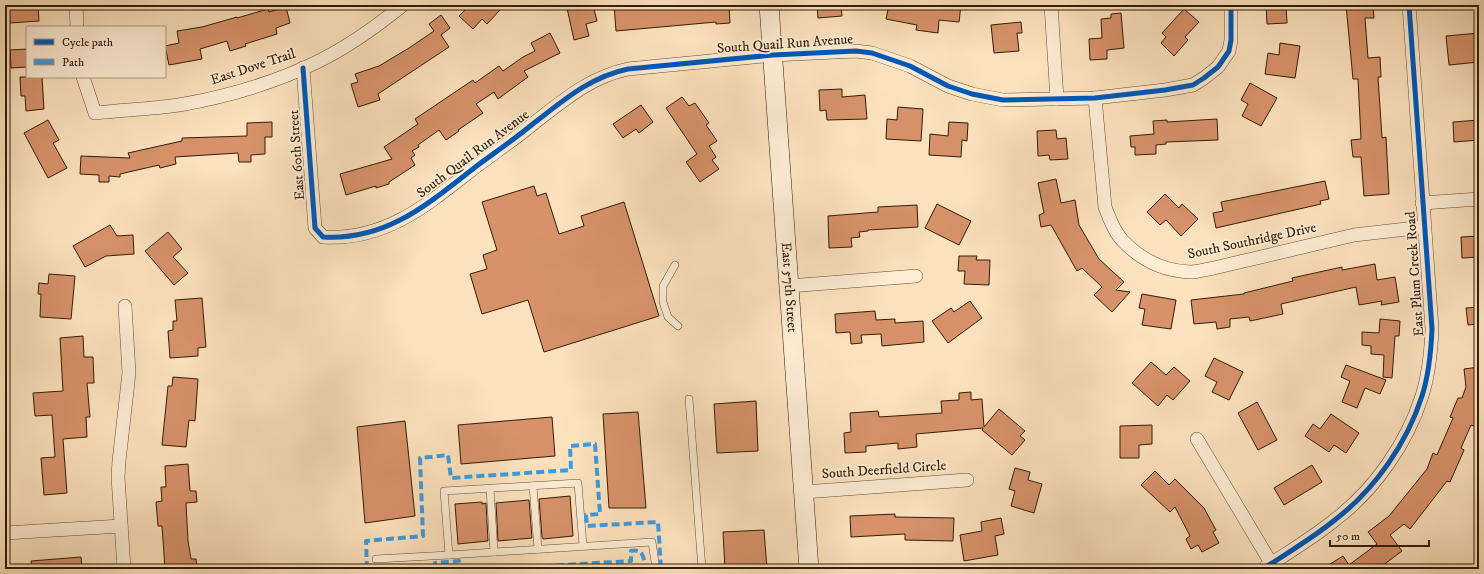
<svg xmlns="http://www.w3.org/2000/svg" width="1484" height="574" font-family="'IM FELL DW Pica',serif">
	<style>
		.building { fill: #d7926a; stroke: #331c05 }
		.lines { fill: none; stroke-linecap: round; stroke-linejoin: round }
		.service-casing { stroke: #654d33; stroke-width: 8 }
		.minor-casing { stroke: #654d33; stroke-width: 14 }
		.secondary-casing { stroke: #331c05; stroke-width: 20 }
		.service { stroke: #fcecd4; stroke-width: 7 }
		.minor { stroke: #fcecd4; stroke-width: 13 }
		.secondary { stroke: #fcecd4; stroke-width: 19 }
		.quiet { stroke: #3e9bdd; stroke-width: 4; stroke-dasharray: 8 4; stroke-linecap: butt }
		.cycleway-casing { stroke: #fcecd4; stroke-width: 8 }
		.cycleway { stroke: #0057b8; stroke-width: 5 }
		.labels { text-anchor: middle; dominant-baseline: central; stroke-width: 3.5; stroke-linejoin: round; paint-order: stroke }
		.street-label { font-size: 14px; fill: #331c05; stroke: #fcecd4 }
	</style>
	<rect width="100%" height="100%" fill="#fbe1bd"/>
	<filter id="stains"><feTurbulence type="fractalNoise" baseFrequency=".005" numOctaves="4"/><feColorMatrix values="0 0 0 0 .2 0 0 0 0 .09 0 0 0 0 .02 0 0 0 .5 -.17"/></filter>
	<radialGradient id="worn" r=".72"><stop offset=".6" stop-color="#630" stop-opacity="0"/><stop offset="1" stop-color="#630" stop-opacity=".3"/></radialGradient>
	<g class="building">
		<polygon points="18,5 38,5 39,21 10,23 9,6"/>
		<polygon points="470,5 495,5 500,10 487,24 482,19 473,29 459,16"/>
		<polygon points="580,5 593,5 597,21 586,24 589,36 574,40 567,8"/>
		<polygon points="614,5 729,5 730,23 716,24 716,22 616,31"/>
		<polygon points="817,5 841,5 842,16 818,18"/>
		<polygon points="889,5 961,5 959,22 939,20 938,33 916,30 917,25 886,19"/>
		<polygon points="1266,5 1286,5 1287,23 1267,24"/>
		<polygon points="1346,5 1373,5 1374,18 1365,18 1368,58 1380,57 1381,77 1378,77 1382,138 1386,137 1389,194 1364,196 1361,157 1353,157 1351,140 1361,139 1358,79 1353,79"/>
		<polygon points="286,7 290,23 276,28 277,34 245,44 246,46 230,51 227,41 200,49 202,59 169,65 165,46 179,43 177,31 202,27 237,17 237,18 268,9 269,12"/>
		<polygon points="1184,9 1199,22 1185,37 1188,40 1174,56 1161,43 1166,37 1162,33"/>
		<polygon points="1121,13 1124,48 1107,50 1107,59 1090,60 1089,39 1102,38 1101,19 1111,18 1111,14"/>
		<polygon points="441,15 450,28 441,35 449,47 378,94 380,100 358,107 351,84 358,82 355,74 379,66 409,48 434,31 429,24"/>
		<polygon points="1021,22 1022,33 1017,33 1019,51 994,53 991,25"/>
		<polygon points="550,33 560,53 524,71 528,77 498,99 494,92 476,104 483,113 458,130 459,131 446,140 439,130 418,145 419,147 412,151 415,155 411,158 415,165 389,182 389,184 376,188 376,186 346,195 340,174 392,159 384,147 418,124 415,119 473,80 475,83 499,66 503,71 523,57 535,51 531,43"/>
		<polygon points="1479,33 1479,62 1449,65 1446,36"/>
		<polygon points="1280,43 1300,46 1295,78 1265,74 1268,53 1279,55"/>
		<polygon points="27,49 27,67 11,68 10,50"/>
		<polygon points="20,77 42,77 44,109 26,111 25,96 21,96"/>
		<polygon points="1250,83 1277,98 1261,126 1242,116 1248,104 1241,100"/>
		<polygon points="842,89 842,97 865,95 867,119 827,120 826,110 820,111 819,90"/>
		<polygon points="682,97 689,106 695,103 709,123 706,125 717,141 709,146 716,157 712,160 719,169 700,182 686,162 697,154 666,108"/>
		<polygon points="641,105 653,122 639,133 636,129 623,138 613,124"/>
		<polygon points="898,107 923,109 921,141 886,139 887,119 897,120"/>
		<polygon points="1217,119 1218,140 1166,142 1166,144 1156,145 1156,154 1135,155 1135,147 1131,147 1130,136 1154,134 1153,121 1167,120 1167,122"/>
		<polygon points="48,120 59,140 53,143 67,168 48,178 24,133"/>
		<polygon points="1479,120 1479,140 1454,142 1453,122"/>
		<polygon points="272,122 272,137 265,137 265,154 251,155 251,162 239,162 238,153 175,157 176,164 160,168 159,165 120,174 120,177 109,176 109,182 99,182 99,175 80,174 81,156 130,158 128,153 182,141 182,138 247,136 247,123"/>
		<polygon points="949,122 968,123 967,141 962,140 961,157 929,155 930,134 948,136"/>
		<polygon points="1056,130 1057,139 1066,138 1068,159 1050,160 1049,155 1038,156 1037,131"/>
		<polygon points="1056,179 1061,203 1075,200 1079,225 1099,259 1124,282 1116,290 1130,292 1112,312 1094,295 1102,287 1082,268 1077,271 1051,225 1041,227 1039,215 1044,213 1038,183"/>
		<polygon points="1325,181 1329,199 1320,201 1321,204 1216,228 1213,213 1223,211 1221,202"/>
		<polygon points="534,186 537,196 546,193 559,234 584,226 581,216 624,202 659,316 544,352 528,300 482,314 470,274 487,269 483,255 497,250 482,202"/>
		<polygon points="1165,194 1179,208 1182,204 1198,219 1181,236 1166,220 1160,225 1147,212"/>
		<polygon points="937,204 971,221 959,245 925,228"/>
		<polygon points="917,205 918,227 868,230 868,231 859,232 860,237 851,238 852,247 829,248 828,216 878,212 878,207"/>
		<polygon points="110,225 117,236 133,235 134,254 106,256 85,267 73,246"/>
		<polygon points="168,232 182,249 173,257 188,273 174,285 145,251"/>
		<polygon points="1479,236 1479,257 1462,258 1461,237"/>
		<polygon points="959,256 977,256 976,260 990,260 989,285 964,284 965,271 958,271"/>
		<polygon points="1375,264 1377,280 1395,277 1399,302 1381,305 1382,301 1359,305 1356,287 1281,304 1283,314 1250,321 1249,317 1230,319 1230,327 1217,329 1216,322 1194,324 1191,300 1244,294 1244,293 1293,281 1292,278 1342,267 1342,270"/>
		<polygon points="49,274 75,276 71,319 40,317 41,294 38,294 39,283 48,284"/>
		<polygon points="1142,294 1176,300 1171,329 1142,325 1145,309 1139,308"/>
		<polygon points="202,298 206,347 198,348 198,356 170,358 168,331 173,330 173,321 177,321 175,300"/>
		<polygon points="970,301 982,318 948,343 932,321 951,308 954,312"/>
		<polygon points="1479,307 1479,324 1468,325 1466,308"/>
		<polygon points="875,311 876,320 895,319 895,323 923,321 924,342 882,346 881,334 861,335 862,343 851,344 850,332 836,333 835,314"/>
		<polygon points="1380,319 1400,321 1399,336 1395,336 1392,378 1383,377 1384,355 1371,354 1371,346 1362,345 1362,332 1379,333"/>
		<polygon points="83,336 84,357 93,357 94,383 87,383 90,417 86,417 87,437 63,439 67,493 44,495 41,458 55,457 52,415 35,416 33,393 63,391 60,338"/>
		<polygon points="1214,358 1243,372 1229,400 1212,392 1217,382 1205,376"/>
		<polygon points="1151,362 1166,375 1174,367 1190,381 1173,400 1167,395 1158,406 1132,383"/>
		<polygon points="1346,365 1386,380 1380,394 1365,388 1357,408 1342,402 1350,381 1341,377"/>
		<polygon points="1479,367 1479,413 1474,426 1471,425 1461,448 1464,450 1450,482 1447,481 1410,529 1404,524 1390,535 1402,551 1378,569 1322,569 1343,556 1349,565 1377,544 1368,532 1389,516 1427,469 1433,453 1437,455 1453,418 1450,417 1458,398 1462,398 1466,387 1464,369"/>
		<polygon points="173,377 198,379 195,421 189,420 186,447 162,445 168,386 172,386"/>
		<polygon points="971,392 971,400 982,399 984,427 999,409 1025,431 1020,436 1025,440 1012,455 982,430 983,428 916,434 917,447 898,449 898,443 866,446 866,452 845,453 844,433 851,432 850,413 878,411 879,417 942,413 941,401 959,400 959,393"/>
		<polygon points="756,401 758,451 717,453 714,404"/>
		<polygon points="1257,402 1277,440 1258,450 1238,413"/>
		<polygon points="638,412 646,508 609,508 603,414"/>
		<polygon points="1331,414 1359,433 1346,453 1334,445 1329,452 1305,436 1313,424 1320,429"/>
		<polygon points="552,417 555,456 461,464 458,425"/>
		<polygon points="405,421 415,516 365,523 357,427"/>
		<polygon points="1152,425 1152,444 1139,445 1139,458 1120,458 1120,426"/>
		<polygon points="188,464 190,491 196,491 197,502 186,503 188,541 191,559 196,559 197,569 165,569 162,526 158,526 156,502 162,501 161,487 166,487 165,466"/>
		<polygon points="1312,465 1322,482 1284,505 1274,488"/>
		<polygon points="1015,468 1030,472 1028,480 1042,484 1034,513 1011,506 1015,491 1009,489"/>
		<polygon points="1155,471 1169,485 1175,479 1204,508 1216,530 1213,532 1219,543 1202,552 1198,545 1191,549 1186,539 1190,536 1175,507 1170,512 1141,485"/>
		<polygon points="570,496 573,536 543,539 542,537 539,499"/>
		<polygon points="529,500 532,538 498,541 496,503"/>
		<polygon points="482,502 482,504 486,503 488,541 458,544 455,504"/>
		<polygon points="895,514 895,517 954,518 953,541 905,540 905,534 851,537 850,516"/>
		<polygon points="1001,518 1004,534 995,536 998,555 964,561 960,535 982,531 981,522"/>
		<polygon points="764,530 767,569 725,569 723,532"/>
		<polygon points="81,557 82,569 32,569 31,561"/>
	</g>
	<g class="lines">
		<g class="service-casing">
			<g id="service">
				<polyline points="675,265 663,286 663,302 668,317 678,326"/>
				<polyline points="689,399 702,569"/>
				<polyline points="533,486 538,549"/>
				<polyline points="490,489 494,552"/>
				<polyline points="583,546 578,483 444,491 449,555 652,542 656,569"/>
				<polyline points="376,559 449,555"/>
			</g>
		</g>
		<g class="minor-casing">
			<g id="minor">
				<polyline points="76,5 77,27"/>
				<polyline points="1051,5 1057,99"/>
				<path d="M 303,68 L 315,228 L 323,237 C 388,241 430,202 478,165 C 497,151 516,138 534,123 C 564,100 590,77 628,69 L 773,55 L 856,51 L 872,53 L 910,66 L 948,86 L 972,94 L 1003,100 L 1095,98 L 1165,90 L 1193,85 L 1204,78 L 1218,67 L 1229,51 L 1231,40 L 1231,5"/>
				<path d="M 83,77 L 95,113 C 122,110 151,109 179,105 C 225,97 276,82 317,62 C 348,47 377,26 403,5"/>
				<path d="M 1095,98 L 1105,207 C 1109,218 1114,231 1122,240 C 1140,259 1163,271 1190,272 C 1198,272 1207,269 1214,268 L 1354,235 L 1424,227"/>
				<polyline points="1422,203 1479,199"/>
				<polyline points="789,286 916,276"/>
				<polyline points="1197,439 1271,563"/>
				<polyline points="804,492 967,480"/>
				<polyline points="5,533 121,526"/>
				<polyline points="124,569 118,477 119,461 129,373 125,306"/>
				<path d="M 1263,569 C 1287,553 1313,538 1336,519 C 1375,489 1407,443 1422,396 C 1429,374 1431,352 1432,329 L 1409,5"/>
			</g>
		</g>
		<g class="secondary-casing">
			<g id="secondary">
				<path id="s1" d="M 769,5 L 809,569"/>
			</g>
		</g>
		<use href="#service" class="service"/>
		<use href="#minor" class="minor"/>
		<use href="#secondary" class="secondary"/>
		<g class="quiet">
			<polyline points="367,569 366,541 423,536 420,458 448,455 451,478 571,470 570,446 595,444 600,514 586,515 587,526 658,522 661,569"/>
			<polyline points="434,569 435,563 459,561 460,569"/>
			<path d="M 496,569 L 631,561 L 631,551 C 644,548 644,559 645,569"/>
		</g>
		<g class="cycleway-casing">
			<g id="cycleway">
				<path d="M 303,68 L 315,228 L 323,237 C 388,241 430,202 478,165 C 497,151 516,138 534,123 C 564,100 590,77 628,69 L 773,55 L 856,51 L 872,53 L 910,66 L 948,86 L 972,94 L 1003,100 L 1095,98 L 1165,90 L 1193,85 L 1204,78 L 1218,67 L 1229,51 L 1231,40 L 1231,5"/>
				<path d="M 1263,569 C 1287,553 1313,538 1336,519 C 1375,489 1407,443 1422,396 C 1429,374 1431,352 1432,329 L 1409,5"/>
			</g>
		</g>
		<use href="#cycleway" class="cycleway"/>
	</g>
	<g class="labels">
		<g class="street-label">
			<text transform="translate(785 44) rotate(-4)">South Quail Run Avenue</text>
			<text transform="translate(253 67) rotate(-18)">East Dove Trail</text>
			<text transform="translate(473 154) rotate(-37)">South Quail Run Avenue</text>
			<text transform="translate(297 155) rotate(-94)">East 60th Street</text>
			<text transform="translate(1252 241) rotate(-12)">South Southridge Drive</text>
			<text transform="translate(1415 274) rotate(-94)">East Plum Creek Road</text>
			<text stroke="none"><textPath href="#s1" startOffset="283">East 57th Street</textPath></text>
			<text transform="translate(884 470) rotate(-4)">South Deerfield Circle</text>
		</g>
	</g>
	<rect width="1484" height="574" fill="none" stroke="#fbe1bd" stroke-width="20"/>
	<rect x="6" y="6" width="1472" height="562" fill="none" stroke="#331c05" stroke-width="2"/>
	<rect x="10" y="10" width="1464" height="554" fill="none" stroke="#331c05"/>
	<rect x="26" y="26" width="140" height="52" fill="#fcecd4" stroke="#ac9981"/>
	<rect x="34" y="39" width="20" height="6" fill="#0057b8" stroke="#ac9981"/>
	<text x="62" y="46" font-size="12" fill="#331c05">Cycle path</text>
	<rect x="34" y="59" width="20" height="6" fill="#3e9bdd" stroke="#ac9981"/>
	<text x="62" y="66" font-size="12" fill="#331c05">Path</text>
	<path d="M1330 540v6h99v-6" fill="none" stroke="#331c05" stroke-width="2"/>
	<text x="1336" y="540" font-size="12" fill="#331c05" stroke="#fcecd4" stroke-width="3" paint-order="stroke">50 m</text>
	<rect width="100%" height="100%" filter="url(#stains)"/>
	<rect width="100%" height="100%" fill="url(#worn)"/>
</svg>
